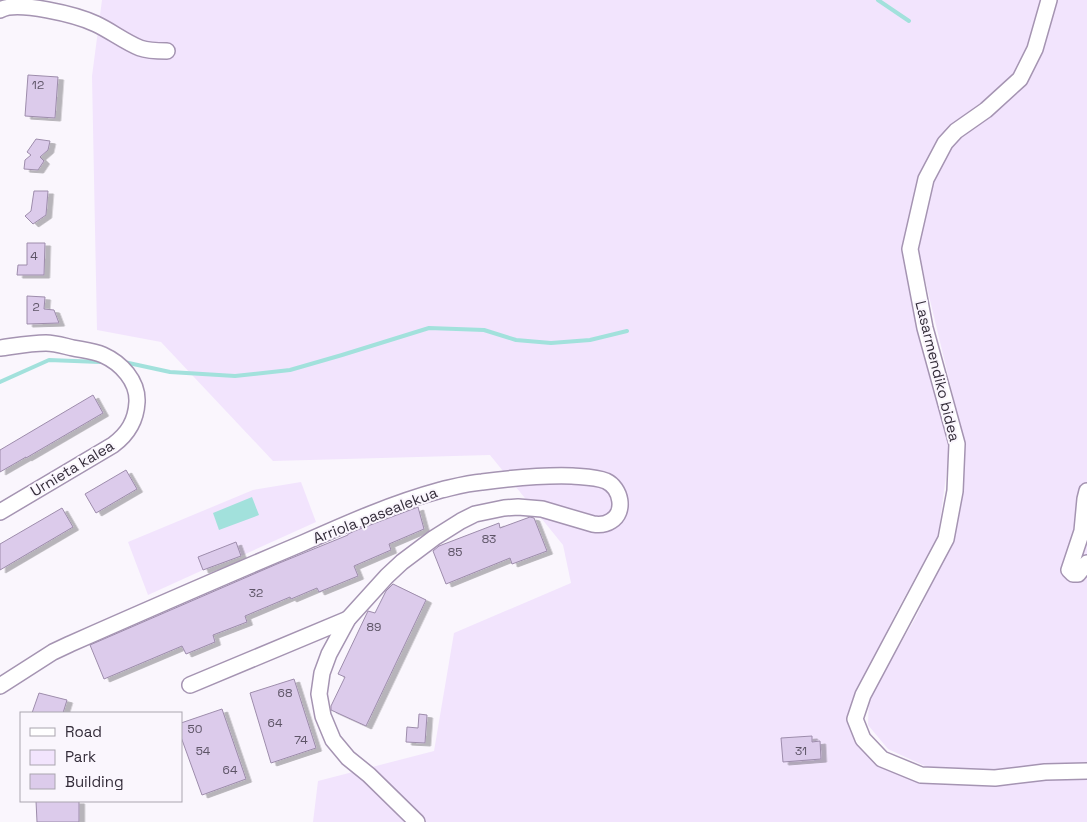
<svg xmlns="http://www.w3.org/2000/svg" width="1087" height="822" font-family="'Space Grotesk',sans-serif">
	<style>
		.green { fill: #f2e4fd }
		.water { fill: #a2e1dc }
		.lines { fill: none; stroke-linecap: round; stroke-linejoin: round }
		.stream { stroke: #a2e1dc; stroke-width: 4 }
		.building { fill: #dccbeb; stroke: #9d8cab; filter: url(#shadow) }
		.minor-casing { stroke: #a594b2; stroke-width: 18 }
		.minor { stroke: #fff; stroke-width: 15 }
		.labels { text-anchor: middle; dominant-baseline: central; stroke-width: 4; stroke-linejoin: round; paint-order: stroke }
		.number-label { font-size: 12px; fill: #5d5466 }
		.street-label { font-size: 15px; fill: #332c39; stroke: #faf6fd }
	</style>
	<defs>
		<filter id="shadow"><feDropShadow dx="5.5" dy="3" stdDeviation="0" flood-color="#0004"/></filter>
	</defs>
	<rect width="100%" height="100%" fill="#faf6fd"/>
	<g class="green">
		<polygon points="102,0 1044,0 1032,44 1022,65 1012,79 945,131 920,175 903,253 950,446 938,536 899,607 856,692 849,720 859,744 877,763 923,780 991,783 1074,776 1071,764 993,773 927,767 888,749 868,725 869,698 916,617 955,534 965,446 918,250 933,176 951,145 997,110 1026,80 1042,44 1055,0 1087,0 1087,822 313,822 318,781 434,751 454,633 571,583 563,545 490,455 273,461 161,342 97,330 92,76"/>
		<polygon points="301,482 316,522 241,556 203,570 148,595 128,542 253,490"/>
	</g>
	<polygon class="water" points="252,497 259,515 219,530 213,513"/>
	<g class="lines">
		<g class="stream">
			<polyline points="878,0 909,21"/>
			<polyline points="124,362 170,372 235,376 290,370 342,355 429,328 484,330 516,340 551,343 590,340 627,331"/>
			<polyline points="0,382 49,360 100,362"/>
		</g>
	</g>
	<g class="building">
		<polygon points="28,75 58,77 55,118 25,116"/>
		<polygon points="36,139 50,141 48,150 40,157 44,161 38,170 24,169 25,160 31,155 27,152"/>
		<polygon points="34,191 48,191 46,215 33,224 25,216 31,211"/>
		<polygon points="27,243 45,243 44,275 17,275 18,265 27,265"/>
		<polygon points="27,296 45,297 44,309 54,310 59,323 27,324"/>
		<polygon points="93,395 103,413 26,458 26,457 0,472 0,450"/>
		<polygon points="126,470 137,489 96,513 85,494"/>
		<polygon points="418,507 424,529 389,544 391,550 354,566 358,576 319,592 317,588 291,599 290,597 245,616 247,622 213,635 215,642 186,654 182,646 104,679 90,645 277,564 348,535 348,534 357,530"/>
		<polygon points="62,508 73,527 0,570 0,544"/>
		<polygon points="530,517 534,518 547,551 512,564 510,558 446,584 433,551 439,546 499,523 500,528"/>
		<polygon points="236,542 241,556 203,570 198,557"/>
		<polygon points="393,584 426,600 366,726 331,710 331,706 345,677 338,674 368,611 375,613 386,591"/>
		<polygon points="294,679 316,748 271,763 250,693"/>
		<polygon points="39,693 67,700 63,713 32,713"/>
		<polygon points="222,709 246,779 202,795 181,737 181,723"/>
		<polygon points="419,714 427,715 425,743 406,742 407,727 418,728"/>
		<polygon points="812,736 812,742 820,741 821,759 783,762 781,738"/>
		<polygon points="36,801 79,801 79,822 37,822"/>
	</g>
	<g class="lines">
		<g class="minor-casing">
			<g id="minor">
				<polyline points="1049,0 1035,49 1020,79 986,110 956,131 945,143 926,179 910,249 925,328 957,444 955,491 946,539 863,695 855,719 863,739 882,759 921,775 995,778 1045,772 1087,771"/>
				<path d="M 0,10 C 17,0 77,15 96,24 C 111,31 125,42 140,48 C 148,51 159,51 167,51"/>
				<path d="M 0,348 C 15,346 31,343 46,343 C 55,343 64,346 73,348 C 83,350 94,351 103,355 C 121,363 138,381 137,402 C 136,421 128,434 113,445 L 0,512"/>
				<polyline points="1087,491 1085,499 1082,531 1069,570 1073,574 1078,574 1087,563"/>
				<polyline points="190,685 348,619"/>
				<path d="M 0,686 L 53,652 L 70,644 C 147,610 225,576 303,543 C 348,523 393,503 441,490 C 454,487 468,483 482,482 C 512,478 542,475 572,476 C 583,477 596,477 606,481 C 621,488 626,512 611,521 C 605,525 599,525 593,524 L 542,509 L 518,507 L 504,508 L 475,514 L 461,521 L 434,538 L 402,562 L 387,576 L 348,619 L 329,654 L 322,673 L 319,694 L 323,716 L 333,740 L 348,758 L 369,775 L 417,822"/>
			</g>
		</g>
		<use href="#minor" class="minor"/>
	</g>
	<g class="labels">
		<g class="number-label">
			<text x="38" y="85">12</text>
			<text x="34" y="256">4</text>
			<text x="36" y="307">2</text>
			<text x="489" y="539">83</text>
			<text x="455" y="552">85</text>
			<text x="256" y="593">32</text>
			<text x="374" y="627">89</text>
			<text x="285" y="693">68</text>
			<text x="275" y="723">64</text>
			<text x="195" y="729">50</text>
			<text x="301" y="740">74</text>
			<text x="203" y="751">54</text>
			<text x="801" y="751">31</text>
			<text x="230" y="770">64</text>
		</g>
		<g class="street-label">
			<text transform="translate(938 371) rotate(76)">Lasarmendiko bidea</text>
			<text transform="translate(72 468) rotate(-31)">Urnieta kalea</text>
			<text transform="translate(375 515) rotate(-21)">Arriola pasealekua</text>
		</g>
	</g>
	<rect x="20" y="712" width="162" height="90" fill="#faf6fd" stroke="#aaa5af"/>
	<rect x="30" y="728" width="25" height="8" fill="#ffffff" stroke="#aaa5af"/>
	<text x="65" y="737" font-size="15" fill="#332c39">Road</text>
	<rect x="30" y="750" width="25" height="15" fill="#f2e4fd" stroke="#aaa5af"/>
	<text x="65" y="762" font-size="15" fill="#332c39">Park</text>
	<rect x="30" y="774" width="25" height="15" fill="#dccbeb" stroke="#aaa5af"/>
	<text x="65" y="787" font-size="15" fill="#332c39">Building</text>
</svg>
